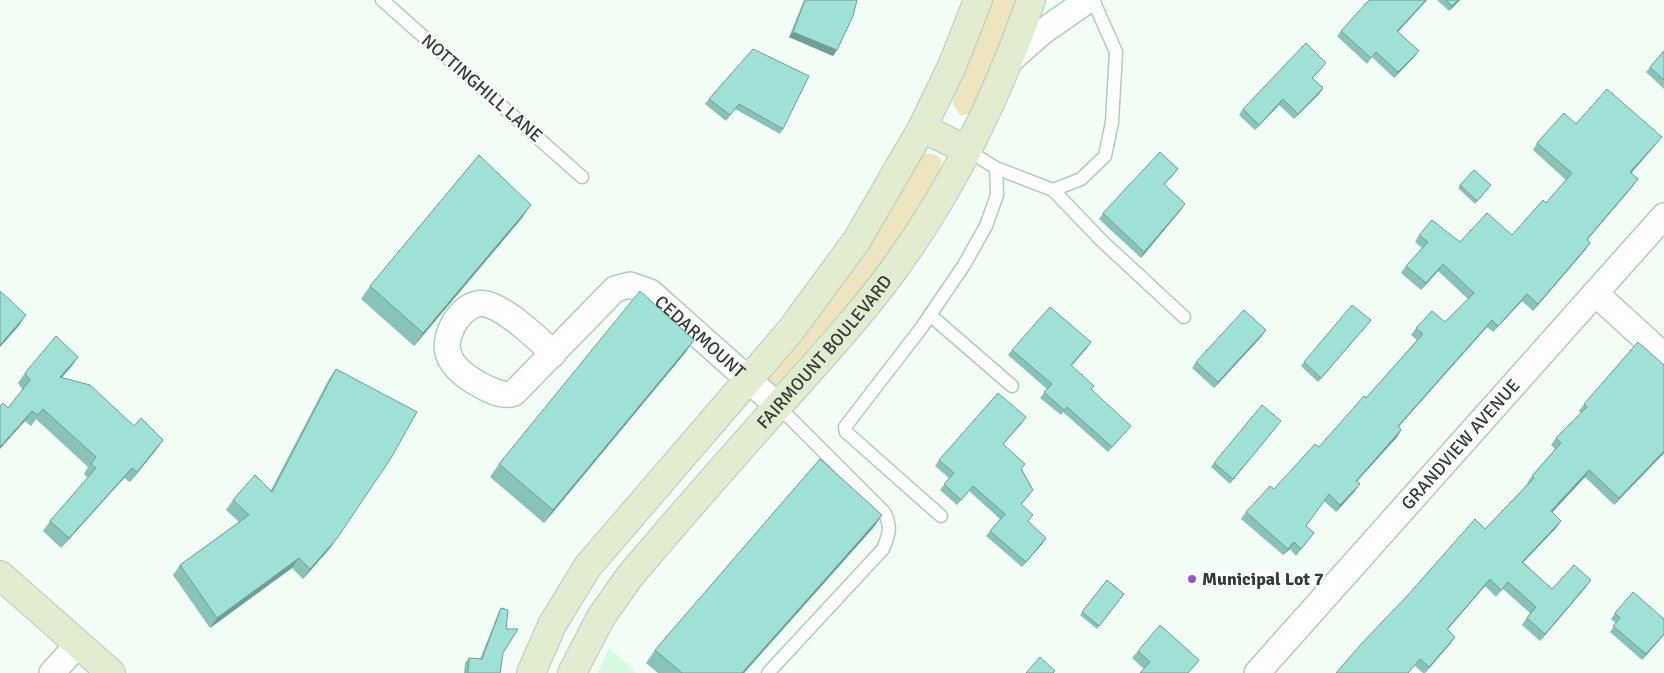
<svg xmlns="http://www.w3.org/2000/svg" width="1664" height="673" font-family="Signika,sans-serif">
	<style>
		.built { fill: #d6fae1 }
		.grass { fill: #eee4bd }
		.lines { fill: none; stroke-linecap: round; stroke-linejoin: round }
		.lane-casing { stroke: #b0cdb9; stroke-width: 15 }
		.street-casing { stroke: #b0cdb9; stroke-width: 28 }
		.secondary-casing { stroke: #b0cdb9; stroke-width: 30 }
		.lane { stroke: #fff; stroke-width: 12 }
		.street { stroke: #fff; stroke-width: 25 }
		.secondary { stroke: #e2ecd0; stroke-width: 28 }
		.wall { fill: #89c2b9 }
		.shaded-wall { fill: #6f9e96 }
		.building { fill: #9fe1d7; stroke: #6f9e96 }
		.poi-dot { fill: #9259d1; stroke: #fff; stroke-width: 2 }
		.labels { text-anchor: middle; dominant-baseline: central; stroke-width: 4.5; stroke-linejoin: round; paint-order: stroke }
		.street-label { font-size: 18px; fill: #303c34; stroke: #fff }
		.poi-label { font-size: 18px; font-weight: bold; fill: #303c34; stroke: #fff; text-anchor: start }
	</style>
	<rect width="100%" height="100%" fill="#f2fef6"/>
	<polygon class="built" points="609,648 637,673 598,673"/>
	<g class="grass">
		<polygon points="987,0 1018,0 972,113 961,116 953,105 953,95"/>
		<path d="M 926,153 L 937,155 L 941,159 C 948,196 811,350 781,383 L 776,386 L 769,380 L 770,375 C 811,322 855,269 891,211 C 898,199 917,158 926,153 Z"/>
	</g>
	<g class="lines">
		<g class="lane-casing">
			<g id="lane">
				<polyline points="382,0 582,177"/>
				<polyline points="967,150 996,168"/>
				<polyline points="1053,190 1081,179 1105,156 1112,122 1116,52 1093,0"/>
				<polyline points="930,315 1012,386"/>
				<polyline points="941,516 846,432 845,427 922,327 964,265 986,226 997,195 996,168 1053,190 1102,241 1184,317"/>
				<path d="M 768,673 L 883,549 C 889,535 892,526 884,512 L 778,406"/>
			</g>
		</g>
		<g class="street-casing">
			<g id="street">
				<polyline points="1007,63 1042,32 1088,0"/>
				<polyline points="1595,293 1664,356"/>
				<path id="s1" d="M 553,354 C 539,339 505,308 486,304 C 464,299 443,333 448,352 C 451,367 469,379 482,386 C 492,391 503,397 514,393 L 615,289 L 630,285 L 650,292 L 778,406"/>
				<polyline points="52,673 78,644"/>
				<path id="s2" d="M 1257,673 L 1664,216"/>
			</g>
		</g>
		<g class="secondary-casing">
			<g id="secondary">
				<polyline points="922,128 967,150"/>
				<polyline points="0,575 111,673"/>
				<polyline points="531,673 552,625 588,566 791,330 857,240 922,128 952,66 978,0"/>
				<path id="s3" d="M 572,673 L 601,617 L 630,576 C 679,518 729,461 779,405 C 818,361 857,319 892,272 C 952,190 998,96 1031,0"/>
			</g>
		</g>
		<use href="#lane" class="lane"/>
		<use href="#street" class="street"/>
		<use href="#secondary" class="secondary"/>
	</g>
	<g class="wall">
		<polygon points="804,0 857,0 833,56 789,37"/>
		<polygon points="1427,0 1398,32 1419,51 1415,56 1394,78 1372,57 1367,64 1337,36 1341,31"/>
		<polygon points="1437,0 1460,0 1449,11"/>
		<polygon points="753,49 783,129 780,134 735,109 726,121 705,104 709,99"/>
		<polygon points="1664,51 1664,89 1646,72 1650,67"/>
		<polygon points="1322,68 1313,78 1323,88 1319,94 1294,119 1279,105 1255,130 1239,115 1243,109"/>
		<polygon points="1576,124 1657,143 1631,173 1638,179 1633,186 1587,240 1590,243 1586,249 1533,311 1522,301 1493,332 1487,327 1398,427 1401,430 1397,437 1357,481 1355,491 1336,512 1324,501 1306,526 1314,533 1296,556 1290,549 1283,555 1241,519 1246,512 1274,489 1319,447 1366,398 1417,340 1411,335 1416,328 1445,322 1468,299 1438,271 1421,290 1401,273 1406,266 1422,248 1415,242 1419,235 1460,242 1512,235 1546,203 1566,180 1533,150 1537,143"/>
		<polygon points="1174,174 1164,185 1185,204 1141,258 1099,219 1103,213"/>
		<polygon points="1460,185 1489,188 1475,204 1458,188"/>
		<polygon points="522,218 414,346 361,299 370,286"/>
		<polygon points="1368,324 1318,382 1301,366 1304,362"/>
		<polygon points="1262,336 1214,388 1192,368 1196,362"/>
		<polygon points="694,340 685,353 544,523 490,477 499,464"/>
		<polygon points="1087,348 1071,366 1127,431 1108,452 1063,412 1061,415 1040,398 1047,389 1008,355 1012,350"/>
		<polygon points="78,357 71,367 62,377 134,426 163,440 156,450 130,482 124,478 61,548 43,531 50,521 88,478 84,474 88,467 36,419 31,426 8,408 23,390 18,383 25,373"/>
		<polygon points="336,369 331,547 303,579 292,568 210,628 173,575 180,565 239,522 226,510 233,500 271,490 329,379"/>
		<polygon points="1584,404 1664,453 1614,505 1585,477 1552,512 1561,521 1556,528 1523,562 1552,589 1586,587 1540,641 1522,625 1530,613 1503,589 1496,597 1485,586 1447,630 1455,637 1450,644 1425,673 1423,673 1415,666 1485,529 1528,484 1527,483 1532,476 1555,449 1551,445 1556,438 1581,413 1579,411"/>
		<polygon points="1022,423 1003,444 1022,469 1033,490 1021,505 1028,522 1043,543 1022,567 986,536 1000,519 969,491 957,505 940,490 949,478 935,466 939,460"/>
		<polygon points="1278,425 1230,484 1211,467 1214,463"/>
		<polygon points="882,515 873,528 744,673 658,673 646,663 655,650"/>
		<polygon points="1107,580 1124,594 1097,629 1080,615"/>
		<polygon points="501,608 503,653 500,673 464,673 465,663 469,658 480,659 498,614"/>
		<polygon points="1615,613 1664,635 1642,660 1610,632 1616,623 1611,619"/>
		<polygon points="1138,651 1199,660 1193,668 1144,669 1132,658"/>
	</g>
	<g class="shaded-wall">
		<polygon points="1426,0 1427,0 1393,37 1397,31"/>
		<polygon points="1458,0 1460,0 1449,11 1452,6"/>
		<polygon points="793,32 837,50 833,56 789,37"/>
		<polygon points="1419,51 1415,56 1394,78 1398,72"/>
		<polygon points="1323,88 1319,94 1294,119 1298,114"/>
		<polygon points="1283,99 1279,105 1255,130 1259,125"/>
		<polygon points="1662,137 1657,143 1626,179 1630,172"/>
		<polygon points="1178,169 1174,174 1160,189 1164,184"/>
		<polygon points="1638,179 1633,186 1582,246 1587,239"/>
		<polygon points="1185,204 1181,210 1141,258 1144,252"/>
		<polygon points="531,205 522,218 414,346 423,333"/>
		<polygon points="1590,243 1586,249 1533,311 1538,304"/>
		<polygon points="1443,264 1438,271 1421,290 1426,283"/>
		<polygon points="1527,294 1522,301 1493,332 1498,326"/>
		<polygon points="26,315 18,327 0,347 0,345"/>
		<polygon points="1371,320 1368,324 1318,382 1321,378"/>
		<polygon points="1492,320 1487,327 1393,433 1398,426"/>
		<polygon points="1266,330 1262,336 1214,388 1218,382"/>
		<polygon points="694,340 685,353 544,523 553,510"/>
		<polygon points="1091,342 1087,348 1067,371 1071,365"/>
		<polygon points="78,357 71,367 53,387 60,377"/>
		<polygon points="32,411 25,421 0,449 0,447"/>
		<polygon points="1026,417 1022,423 999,449 1003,444"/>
		<polygon points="1401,430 1397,437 1351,488 1356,481"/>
		<polygon points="163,440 156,450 130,482 137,472"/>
		<polygon points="1664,451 1664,453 1614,505 1619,498"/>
		<polygon points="132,468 124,478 61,548 69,538"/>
		<polygon points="1589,470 1585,477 1547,518 1551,511"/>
		<polygon points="1360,484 1355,491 1336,512 1340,505"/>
		<polygon points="882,515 873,528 744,673 742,673"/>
		<polygon points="1561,521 1556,528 1517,569 1522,562"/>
		<polygon points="338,537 331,547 303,579 310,569"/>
		<polygon points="1046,538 1043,543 1022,567 1026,562"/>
		<polygon points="1294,542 1290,549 1283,555 1288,549"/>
		<polygon points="299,558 292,568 210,628 217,618"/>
		<polygon points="1490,579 1485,586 1442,636 1447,629"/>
		<polygon points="1591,580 1586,587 1540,641 1545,634"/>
		<polygon points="1664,634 1664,635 1642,660 1646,654"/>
		<polygon points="1455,637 1450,644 1425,673 1429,667"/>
	</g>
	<g class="building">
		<polygon points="805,0 857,0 853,16 837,50 793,32"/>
		<polygon points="1369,0 1426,0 1397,31 1419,51 1398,72 1376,52 1371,58 1341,31"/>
		<polygon points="1446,0 1458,0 1452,6"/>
		<polygon points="1306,43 1326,63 1312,78 1323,88 1298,114 1283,99 1259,125 1243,109"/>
		<polygon points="753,49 809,76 783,129 739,104 730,115 709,99"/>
		<polygon points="1664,51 1664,80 1650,67"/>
		<polygon points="1607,89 1662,137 1630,172 1638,179 1587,239 1590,243 1538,304 1527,294 1498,326 1492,320 1398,426 1401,430 1356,481 1360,484 1340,505 1329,494 1306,526 1314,533 1301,549 1294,542 1288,549 1246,512 1270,486 1274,489 1315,444 1319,447 1364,396 1366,398 1423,334 1416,328 1432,311 1445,322 1474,293 1443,264 1426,283 1406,266 1428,242 1419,235 1432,220 1460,242 1487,213 1512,235 1543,200 1546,203 1572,173 1537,143 1564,113 1576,124"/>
		<polygon points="1160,152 1178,169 1164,184 1185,204 1144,252 1103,213"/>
		<polygon points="479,155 531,205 423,333 370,286"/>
		<polygon points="1474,170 1491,185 1477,201 1460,185"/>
		<polygon points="0,291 26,315 0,345"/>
		<polygon points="640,291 694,340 553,510 499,464"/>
		<polygon points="1352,305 1371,320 1321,378 1304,362"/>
		<polygon points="1050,307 1091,342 1071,365 1094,386 1091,389 1131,426 1112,447 1067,407 1064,410 1044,392 1052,384 1012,350"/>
		<polygon points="1244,310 1266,330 1218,382 1196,362"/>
		<polygon points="56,336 78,357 60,377 90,385 134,426 141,418 163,440 137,472 132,468 69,538 50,521 96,468 91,464 96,457 43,409 38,415 32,411 0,447 0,406 3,403 8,408 30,380 25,373"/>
		<polygon points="1638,342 1664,365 1664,451 1619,498 1589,470 1551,511 1561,521 1522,562 1552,589 1574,565 1591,580 1545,634 1527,618 1536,607 1508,582 1501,590 1490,579 1447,629 1455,637 1429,667 1420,659 1408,673 1336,673 1362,643 1408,595 1475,519 1485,529 1534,478 1532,476 1561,443 1556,438 1587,407 1584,404"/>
		<polygon points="336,369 417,412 391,458 338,537 310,569 299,558 217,618 180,565 249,515 233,500 255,475 272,492"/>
		<polygon points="998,393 1026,417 1003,444 1025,464 1021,469 1033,490 1021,504 1033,515 1028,521 1046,538 1026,562 990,531 1005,514 973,486 961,500 944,484 954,473 939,460"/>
		<polygon points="1262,405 1281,421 1233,479 1214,463"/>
		<polygon points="820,459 882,515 742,673 682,673 655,650"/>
		<polygon points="1107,580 1124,594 1099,626 1082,612"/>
		<polygon points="1633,592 1664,619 1664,634 1646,654 1613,626 1620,618 1615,613"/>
		<polygon points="501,608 508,610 506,629 518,629 503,653 500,673 468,673 469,658 482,659"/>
		<polygon points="1160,625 1199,660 1188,673 1140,673 1150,662 1138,651"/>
		<polygon points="1040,657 1055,671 1053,673 1026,673"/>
	</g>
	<circle class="poi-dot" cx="1192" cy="579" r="5"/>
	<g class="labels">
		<g class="street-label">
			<text transform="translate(482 88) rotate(41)">NOTTINGHILL LANE</text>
			<text stroke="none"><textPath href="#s1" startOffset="486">CEDARMOUNT</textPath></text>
			<text stroke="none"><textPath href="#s3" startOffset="410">FAIRMOUNT BOULEVARD</textPath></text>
			<text stroke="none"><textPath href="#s2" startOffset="306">GRANDVIEW AVENUE</textPath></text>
		</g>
		<g class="poi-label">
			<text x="1202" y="579">Municipal Lot 7</text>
		</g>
	</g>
</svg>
